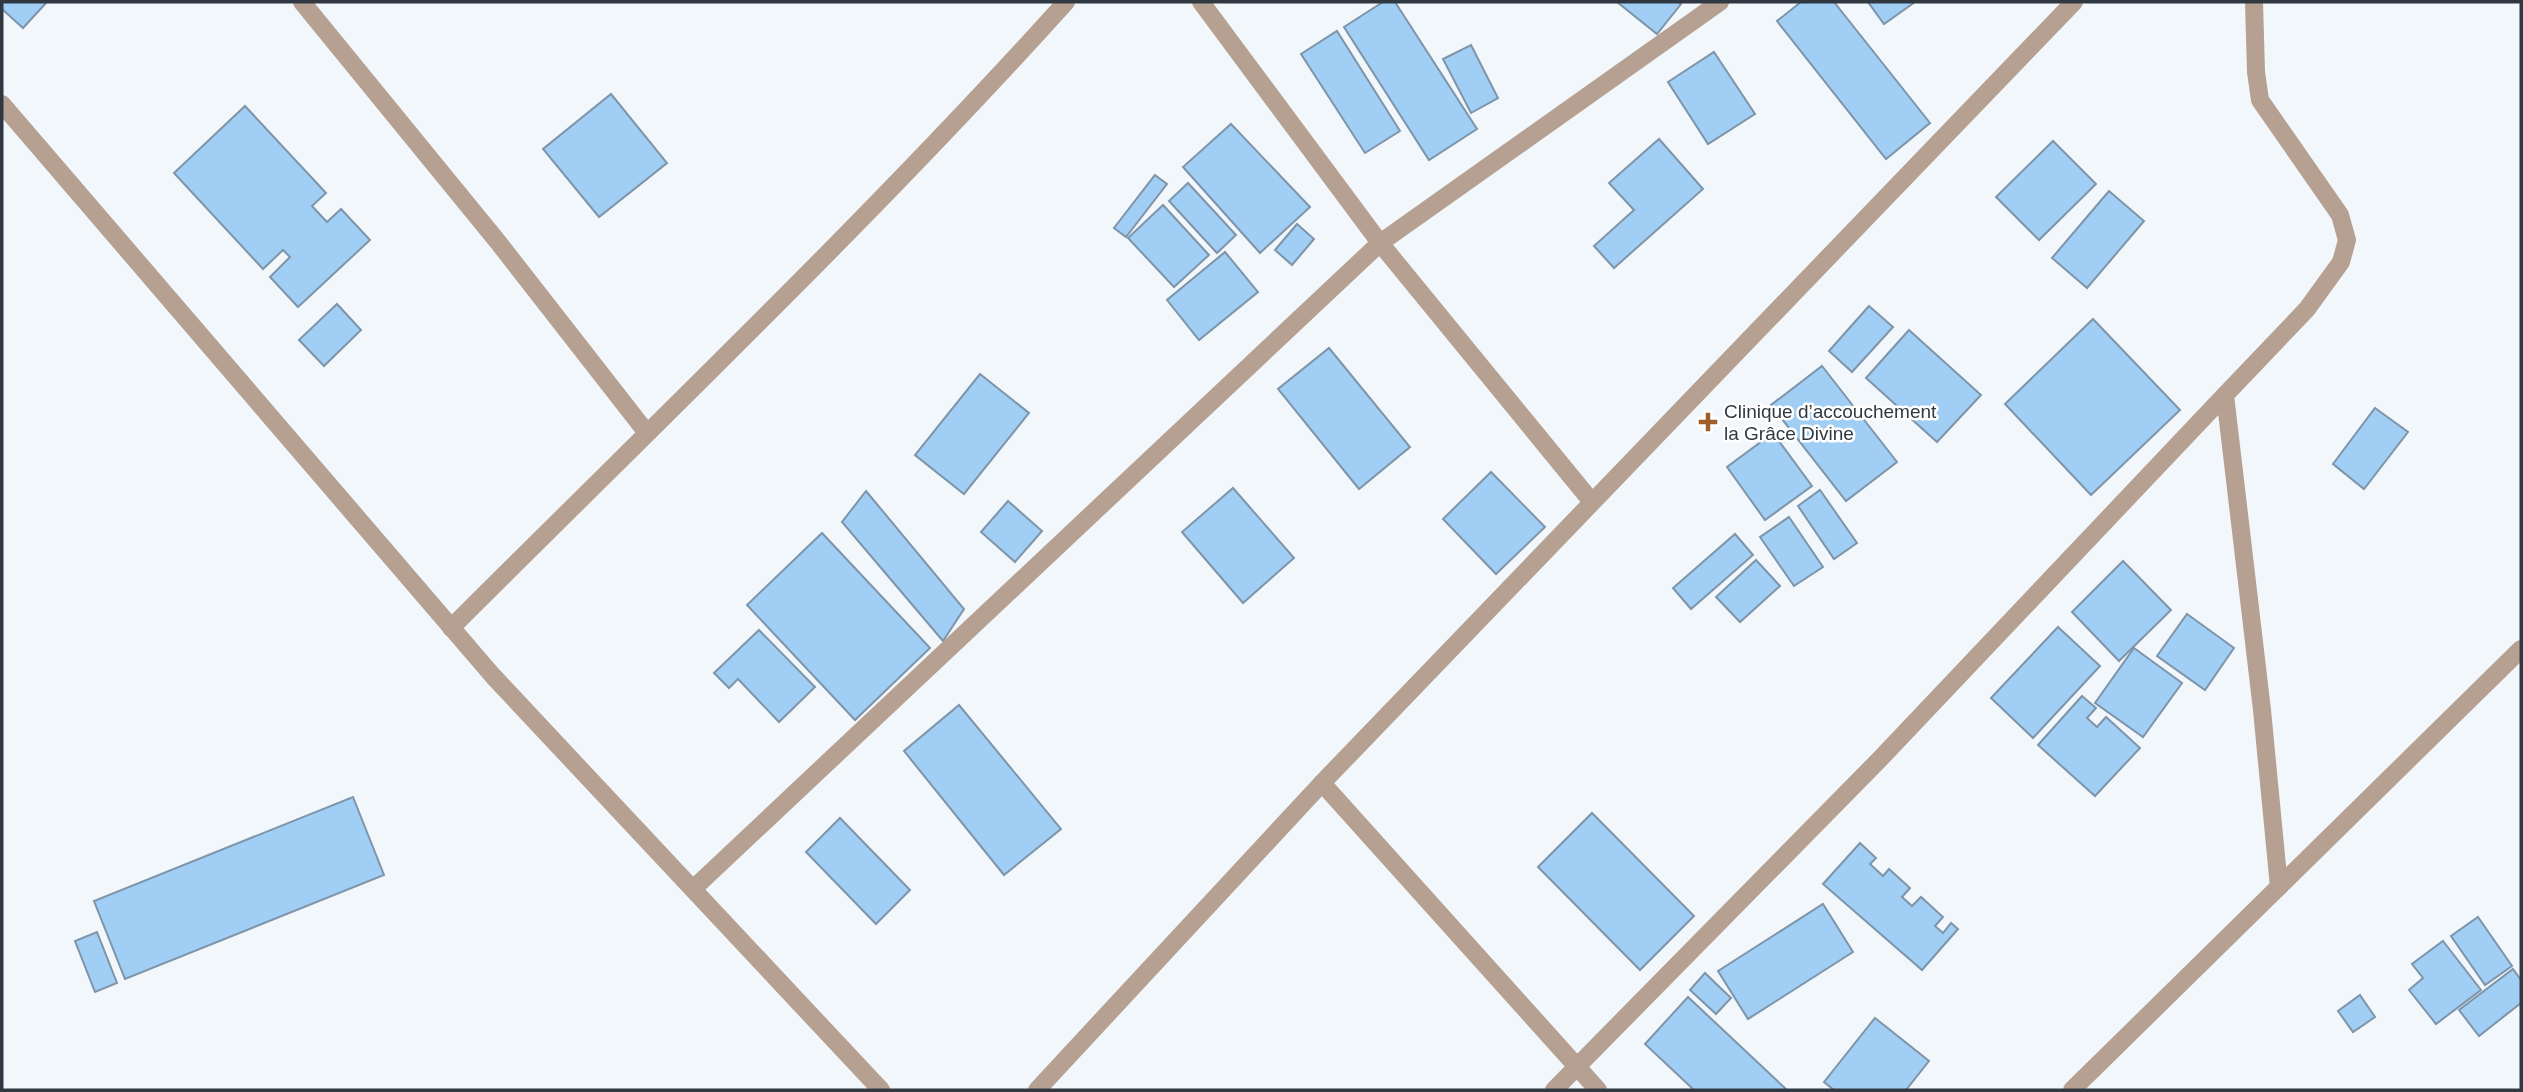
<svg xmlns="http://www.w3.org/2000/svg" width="2523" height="1092" font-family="Arial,sans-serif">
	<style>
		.building { fill: #a1cef5; stroke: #7e95a9; stroke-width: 2 }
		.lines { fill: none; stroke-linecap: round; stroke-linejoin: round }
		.minor { stroke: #b5a091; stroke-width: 18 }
		.poi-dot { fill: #9f5e29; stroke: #fff; stroke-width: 2.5 }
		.labels { text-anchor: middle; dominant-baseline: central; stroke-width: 5; stroke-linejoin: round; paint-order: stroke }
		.poi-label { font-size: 19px; fill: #303942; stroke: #fff; text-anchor: start }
	</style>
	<rect width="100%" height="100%" fill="#f2f7fc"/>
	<g class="building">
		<polygon points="2,2 47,2 23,28 2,9"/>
		<polygon points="1383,2 1395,2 1477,129 1429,160 1344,27"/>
		<polygon points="1617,2 1678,2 1681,4 1657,34"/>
		<polygon points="1801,2 1834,2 1930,123 1886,159 1777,21"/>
		<polygon points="1868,2 1915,2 1884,24"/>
		<polygon points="1337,31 1400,131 1365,153 1301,54"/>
		<polygon points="1471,45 1498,98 1471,113 1443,59"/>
		<polygon points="1714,52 1755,114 1708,144 1668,82"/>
		<polygon points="611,94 667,163 599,217 543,149"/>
		<polygon points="245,106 326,193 312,206 327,222 341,209 370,240 298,307 270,277 290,257 283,250 263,269 174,173"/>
		<polygon points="1231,124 1310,207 1260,253 1183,167"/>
		<polygon points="1659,139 1703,189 1614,268 1594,246 1634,210 1609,183"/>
		<polygon points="2053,141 2096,184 2039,240 1996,197"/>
		<polygon points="1155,175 1167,184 1126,237 1114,228"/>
		<polygon points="1188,183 1236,235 1217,253 1169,201"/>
		<polygon points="2109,191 2144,221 2087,288 2052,258"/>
		<polygon points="1163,205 1209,255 1174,287 1128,238"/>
		<polygon points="1297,224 1314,239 1292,265 1275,250"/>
		<polygon points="1225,252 1258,292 1199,340 1167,300"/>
		<polygon points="337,304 361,330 324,366 299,340"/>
		<polygon points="1869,306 1893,327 1852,372 1829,351"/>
		<polygon points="2093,319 2180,410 2091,495 2005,404"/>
		<polygon points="1909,330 1981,395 1937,442 1866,378"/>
		<polygon points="1329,348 1410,447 1359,489 1278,389"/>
		<polygon points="1822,366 1897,462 1846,501 1771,405"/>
		<polygon points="980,374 1029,413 964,494 915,455"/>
		<polygon points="2375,408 2408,432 2364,489 2333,464"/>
		<polygon points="1773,433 1812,486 1765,520 1727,467"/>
		<polygon points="1491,472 1545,527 1496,574 1443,519"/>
		<polygon points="1233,488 1294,558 1243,603 1182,532"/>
		<polygon points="1820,490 1857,543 1834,559 1798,506"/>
		<polygon points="866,491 964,609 943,641 842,522"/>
		<polygon points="1008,501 1042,531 1015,562 981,532"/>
		<polygon points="1789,517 1823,567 1794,586 1760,537"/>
		<polygon points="822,533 930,648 855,720 747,605"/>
		<polygon points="1735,534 1753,555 1691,609 1673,588"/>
		<polygon points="1756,560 1780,586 1740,622 1716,597"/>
		<polygon points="2123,561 2171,610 2119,661 2072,612"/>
		<polygon points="2187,614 2234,648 2205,690 2157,656"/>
		<polygon points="2058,627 2100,666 2033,738 1991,698"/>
		<polygon points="759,630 815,687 779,722 738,679 729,688 714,673"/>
		<polygon points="2134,648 2182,683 2143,737 2095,703"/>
		<polygon points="2082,696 2096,708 2087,718 2097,727 2106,717 2140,748 2095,796 2038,745"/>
		<polygon points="959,705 1061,829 1004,875 904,751"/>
		<polygon points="353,797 384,875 125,979 94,901"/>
		<polygon points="1592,813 1694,916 1640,970 1538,867"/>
		<polygon points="840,818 910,890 876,924 806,852"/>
		<polygon points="1860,843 1876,858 1870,864 1883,876 1889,869 1910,888 1902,897 1912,906 1921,897 1943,917 1935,926 1943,933 1951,923 1958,929 1922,970 1823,884"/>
		<polygon points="1823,904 1853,952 1748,1019 1718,971"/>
		<polygon points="2478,917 2512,966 2485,985 2451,936"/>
		<polygon points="97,932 117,983 95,992 75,941"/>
		<polygon points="2443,941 2481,990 2436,1024 2409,990 2423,978 2412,964"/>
		<polygon points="2513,969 2521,980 2521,1003 2479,1036 2459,1010"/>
		<polygon points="1705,973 1731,998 1716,1014 1690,990"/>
		<polygon points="2360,995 2375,1017 2353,1032 2338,1011"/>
		<polygon points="1688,997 1787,1090 1694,1090 1645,1044"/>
		<polygon points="1875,1018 1929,1061 1906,1090 1834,1090 1824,1082"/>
	</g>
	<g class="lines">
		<g class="minor">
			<polyline points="302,2 498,242 647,433"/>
			<polyline points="1201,2 1380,243 1592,502"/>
			<polyline points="2254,2 2256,72 2260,100 2340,215 2347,240 2341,262 2307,309 2225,395 2262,710 2279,887"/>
			<polyline points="2,104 493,676 881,1090"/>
			<path d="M 451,628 C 658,421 870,219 1066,2"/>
			<polyline points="1322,783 1598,1090"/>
			<polyline points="693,889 1380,243 1720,2"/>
			<polyline points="1037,1090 1322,783 2074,2"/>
			<polyline points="1554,1090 1879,760 2225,395"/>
			<polyline points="2072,1090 2521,649"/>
		</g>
	</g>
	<path class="poi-dot" d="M1704.5 411.5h7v7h7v7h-7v7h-7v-7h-7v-7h7z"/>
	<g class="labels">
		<g class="poi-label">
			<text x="1724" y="411">Clinique d’accouchement<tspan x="1724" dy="22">la Grâce Divine</tspan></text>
		</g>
	</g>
	<rect width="2523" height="1092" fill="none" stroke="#303942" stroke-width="7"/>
</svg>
